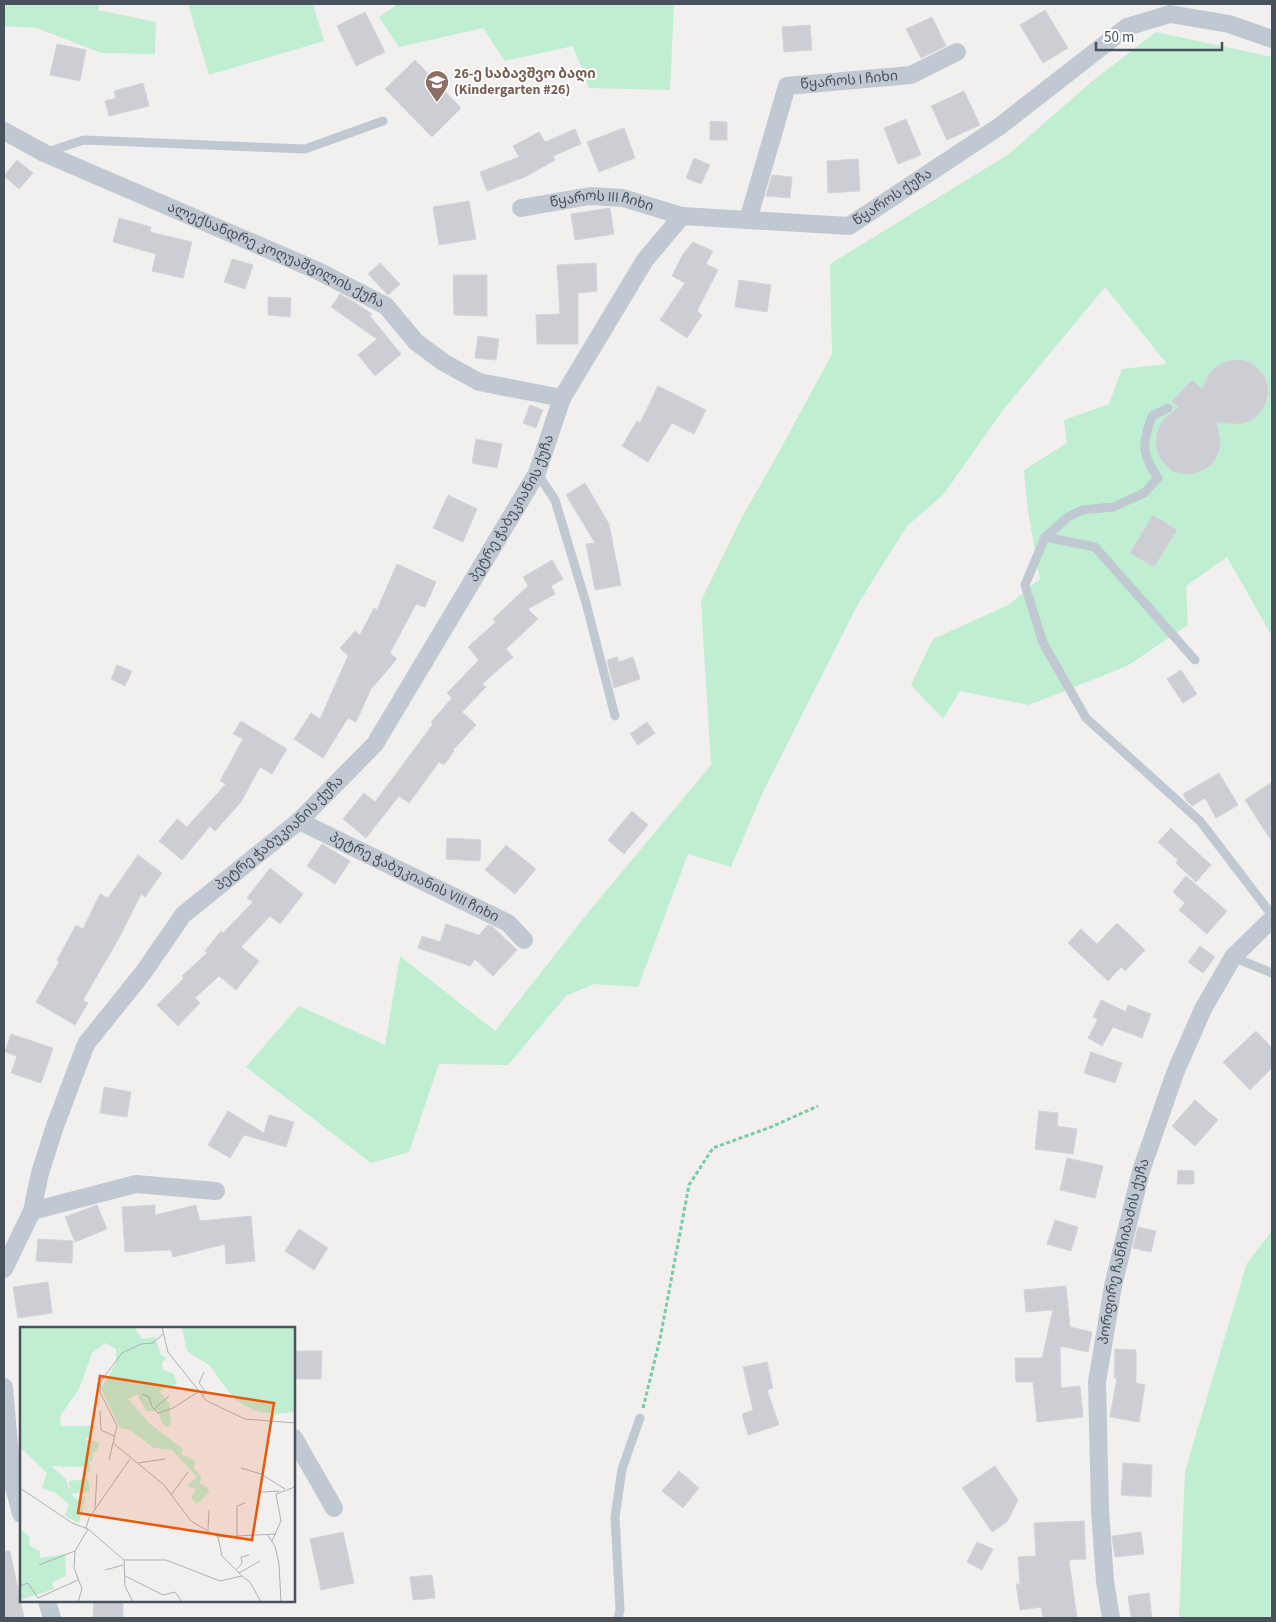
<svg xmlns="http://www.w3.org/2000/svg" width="1276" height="1622" font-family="'Source Sans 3','Noto Sans Georgian',sans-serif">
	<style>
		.green { fill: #bfeed2 }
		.building { fill: #ccced4; stroke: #d3d5da }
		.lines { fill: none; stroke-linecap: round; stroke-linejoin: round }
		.path { stroke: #78cba4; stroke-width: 3; stroke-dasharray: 4 2.5; stroke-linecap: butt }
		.service { stroke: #c0c9d1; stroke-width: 9 }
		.minor { stroke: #c0c9d1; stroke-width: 18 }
		.labels { text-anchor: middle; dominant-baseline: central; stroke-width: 4; stroke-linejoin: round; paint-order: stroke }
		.education-label { font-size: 14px; font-weight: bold; fill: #785e54; stroke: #fff; text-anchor: start }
		.street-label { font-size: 14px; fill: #48525c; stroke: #fff }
		.inset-road { fill: none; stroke: #aeb0b4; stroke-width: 1 }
		.view { fill: #e8590c; fill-opacity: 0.15; stroke: #e8590c; stroke-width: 2.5 }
		.inset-edge { fill: none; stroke: #48525c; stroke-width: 2.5 }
	</style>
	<rect width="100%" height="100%" fill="#f2efef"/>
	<g class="green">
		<polygon points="4,4 100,4 98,10 156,22 155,54 101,53 37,28 4,26"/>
		<polygon points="188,4 313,4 324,41 209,75"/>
		<polygon points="398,4 674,4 670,90 589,88 573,46 505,61 483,28 399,47 379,17"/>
		<polygon points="1156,32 1272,57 1272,636 1227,557 1186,586 1188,625 1127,666 1029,705 960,691 943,719 911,685 933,639 1008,605 1040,579 1028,511 1024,470 1067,443 1064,420 1109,404 1122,369 1167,364 1105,287 1003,410 943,495 907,526 858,604 764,790 731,867 688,854 638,987 594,984 566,996 508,1065 439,1064 409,1152 371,1163 246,1067 299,1006 385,1045 400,956 495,1031 586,915 711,765 701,601 741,519 779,452 832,354 830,264 1009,154 1090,83"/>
		<polygon points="1272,1231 1272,1618 1179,1618 1185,1471 1247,1263"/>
	</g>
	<g class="building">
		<polygon points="1045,10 1068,48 1043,63 1020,25"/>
		<polygon points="365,12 385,52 356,66 337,26"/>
		<polygon points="932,17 946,46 921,58 906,29"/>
		<polygon points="810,25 812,50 784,52 782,27"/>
		<polygon points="57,44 86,50 80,81 50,75"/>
		<polygon points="415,60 461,108 432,137 385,89"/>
		<polygon points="143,83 149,106 109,116 105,101 116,98 114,91"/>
		<polygon points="964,91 980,125 947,140 931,106"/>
		<polygon points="906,119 921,155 898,164 884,128"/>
		<polygon points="710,121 727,122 727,140 710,140"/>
		<polygon points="624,128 635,158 599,172 587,142"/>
		<polygon points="575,129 581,144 553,156 555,160 525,177 487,191 480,172 519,157 513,146 539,132 545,142"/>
		<polygon points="694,158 710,165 701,184 686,178"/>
		<polygon points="858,159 860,191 828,193 827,161"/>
		<polygon points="17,160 33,173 19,189 4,176"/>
		<polygon points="772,175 792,177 790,198 766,196"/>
		<polygon points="469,201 476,239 439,245 433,207"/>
		<polygon points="610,208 614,234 575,240 571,214"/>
		<polygon points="119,218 151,227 150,232 192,242 183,278 152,271 156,254 113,242"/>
		<polygon points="693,242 713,251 706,264 718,270 697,311 702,315 687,338 660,320 685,283 672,276 683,254"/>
		<polygon points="232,259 253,265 245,289 224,282"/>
		<polygon points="380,263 400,284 388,295 368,274"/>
		<polygon points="596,263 597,291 578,293 578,344 537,344 536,315 560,314 557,265"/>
		<polygon points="453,275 487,275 487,316 454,315"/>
		<polygon points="739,280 771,285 767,312 735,307"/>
		<polygon points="340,294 356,303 372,314 370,316 401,354 375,376 358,355 377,339 331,307"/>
		<polygon points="268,297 291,298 290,317 268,315"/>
		<polygon points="478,336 499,339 496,360 475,358"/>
		<polygon points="1233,360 1242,360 1251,363 1258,369 1264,376 1267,384 1268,393 1266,402 1262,410 1256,417 1248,422 1239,424 1216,422 1220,438 1220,447 1217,456 1212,464 1205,469 1196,473 1187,474 1173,472 1163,462 1158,454 1156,445 1156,436 1159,427 1164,419 1179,407 1172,401 1192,380 1202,389 1210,373 1216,367 1224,362"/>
		<polygon points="658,386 706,410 694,434 672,423 648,462 622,446 637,421 640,423"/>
		<polygon points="530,405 543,410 536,428 523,423"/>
		<polygon points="476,439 502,444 497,468 472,463"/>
		<polygon points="585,483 609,524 621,585 595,590 586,544 595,543 566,495"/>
		<polygon points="448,495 477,509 463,542 433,528"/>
		<polygon points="1153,515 1177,530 1154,567 1130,553"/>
		<polygon points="552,560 563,579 551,586 555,594 528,609 538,619 506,649 513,657 482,684 486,687 462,712 476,725 453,750 454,751 444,765 439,762 409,803 399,796 366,838 343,819 364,793 375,802 433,724 431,722 452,698 447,693 479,660 468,647 496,622 493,619 528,586 523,577"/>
		<polygon points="397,564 436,582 425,607 416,604 390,653 397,659 371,689 356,722 348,718 323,758 294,739 311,713 320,719 348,656 340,648 355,631 360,635 374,608 377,610"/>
		<polygon points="617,657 619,662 633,657 640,679 614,688 607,660"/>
		<polygon points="117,665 132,671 125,686 111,679"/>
		<polygon points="1181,670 1197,694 1183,703 1167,679"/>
		<polygon points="241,721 287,749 272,774 260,767 241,802 215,831 210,826 182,860 159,841 177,819 187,827 226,784 220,781 243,739 233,734"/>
		<polygon points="647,722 655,733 638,745 630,734"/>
		<polygon points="1219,773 1238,805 1216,818 1205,798 1192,806 1186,800 1183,794"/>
		<polygon points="1272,782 1272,842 1245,800"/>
		<polygon points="632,811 648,825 624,854 608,840"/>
		<polygon points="1171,828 1211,865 1196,882 1176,863 1178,860 1158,842"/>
		<polygon points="447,838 481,840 480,861 446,859"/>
		<polygon points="322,844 350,861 335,884 307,866"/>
		<polygon points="506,845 536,869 515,894 485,870"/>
		<polygon points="138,855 162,873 145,897 141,894 119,938 83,1000 88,1003 75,1025 36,1002 59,962 57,960 76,925 83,929 100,894 108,898"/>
		<polygon points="270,868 303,894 280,924 270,916 241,947 259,961 236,990 219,976 195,998 200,1003 178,1026 157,1005 184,978 182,976 207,953 205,951 221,931 223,933 253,902 247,898"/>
		<polygon points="1186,876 1227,911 1207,934 1179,910 1185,903 1173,892"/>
		<polygon points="1117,923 1145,950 1125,971 1121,967 1108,981 1068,943 1081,929 1097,944"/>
		<polygon points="446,924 479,935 488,925 493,927 517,950 493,976 475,959 470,966 418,948 422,936 440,942"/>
		<polygon points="1200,946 1215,957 1203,973 1188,962"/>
		<polygon points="1101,1000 1126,1012 1128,1005 1151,1014 1142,1038 1113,1027 1102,1046 1088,1038 1098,1019 1093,1017"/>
		<polygon points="1256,1031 1272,1048 1272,1068 1250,1090 1223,1062"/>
		<polygon points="11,1034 53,1048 41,1083 11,1073 17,1056 5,1052"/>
		<polygon points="1091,1052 1122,1063 1115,1083 1084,1073"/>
		<polygon points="104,1087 131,1092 127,1117 100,1113"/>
		<polygon points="1195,1100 1218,1120 1195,1146 1172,1126"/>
		<polygon points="228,1111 264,1133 269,1115 294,1122 286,1147 244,1135 230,1158 208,1145"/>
		<polygon points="1039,1111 1058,1113 1057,1126 1077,1129 1073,1154 1035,1149"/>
		<polygon points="1067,1158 1103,1166 1095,1198 1060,1190"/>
		<polygon points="1178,1170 1194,1171 1194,1184 1177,1184"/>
		<polygon points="97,1205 107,1229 75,1242 65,1217"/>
		<polygon points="155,1205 155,1215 196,1205 200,1221 251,1216 255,1261 226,1264 225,1244 173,1257 171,1250 125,1252 122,1207"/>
		<polygon points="1055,1220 1078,1227 1071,1251 1047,1244"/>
		<polygon points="1138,1227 1156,1231 1151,1252 1133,1248"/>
		<polygon points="299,1229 328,1248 314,1270 285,1251"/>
		<polygon points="38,1239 73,1241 72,1263 36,1261"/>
		<polygon points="48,1282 52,1313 18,1318 13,1287"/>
		<polygon points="1066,1286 1070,1327 1092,1332 1088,1352 1060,1346 1061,1388 1080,1386 1083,1417 1037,1422 1033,1382 1016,1382 1015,1358 1042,1358 1053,1310 1026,1312 1024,1290"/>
		<polygon points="1115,1349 1136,1350 1136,1383 1145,1385 1139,1422 1110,1417 1117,1378 1114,1378"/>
		<polygon points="294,1351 322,1351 321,1379 294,1379"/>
		<polygon points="767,1362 773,1388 767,1390 779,1425 748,1435 742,1414 753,1410 743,1367"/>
		<polygon points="1123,1463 1152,1465 1151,1497 1121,1495"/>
		<polygon points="995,1466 1018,1500 1007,1522 992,1532 962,1488"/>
		<polygon points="679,1471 699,1488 683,1508 662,1491"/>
		<polygon points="1084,1521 1086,1559 1069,1560 1077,1618 1043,1618 1041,1607 1020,1610 1016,1584 1020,1584 1018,1557 1036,1556 1034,1523"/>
		<polygon points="343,1532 354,1583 321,1590 310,1539"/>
		<polygon points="1141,1532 1144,1554 1115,1557 1112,1536"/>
		<polygon points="977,1542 993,1549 982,1570 967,1562"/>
		<polygon points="4,1551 10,1551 24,1618 4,1618"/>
		<polygon points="432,1575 435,1598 413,1600 410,1577"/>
		<polygon points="1149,1593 1152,1618 1131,1618 1128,1596"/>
		<polygon points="94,1601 123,1601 123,1618 93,1618"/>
	</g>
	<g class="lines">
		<polyline class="path" points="643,1408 660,1339 689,1185 713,1148 771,1127 818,1106"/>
		<g class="service">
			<polyline points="47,152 84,140 305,149 383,121"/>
			<path d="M 1168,408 L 1152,416 C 1142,443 1141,454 1158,478 L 1144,493 L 1113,507 L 1082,510 L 1068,517 L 1045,537 L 1025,585 L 1043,643 L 1086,718 L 1200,821 L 1272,915"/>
			<polyline points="537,473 555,500 586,603 615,716"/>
			<polyline points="1045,537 1095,547 1195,660"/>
			<polyline points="1233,957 1272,973"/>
			<polyline points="618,1618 620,1610 615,1517 622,1469 640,1418"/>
		</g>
		<g class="minor">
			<path id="s1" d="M 4,131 L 44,153 L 316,270 L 386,306 L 416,342 L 443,362 L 479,382 L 562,398"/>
			<path id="s2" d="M 521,208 L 590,196 L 623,198 L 682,216"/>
			<path id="s3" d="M 748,220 L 787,86 L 911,75 L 957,52"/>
			<path id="s4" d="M 299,821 L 508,923 L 524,940"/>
			<polyline points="32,1211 136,1184 216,1191"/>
			<path id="s5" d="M 4,1269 L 32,1211 L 40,1173 L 55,1126 L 86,1044 L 143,973 L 183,915 L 299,821 L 375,744 L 537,473 L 562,398 L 645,260 L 682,216 L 849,226 L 1000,126 L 1127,27 L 1170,14 L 1229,24 L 1272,39"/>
			<polyline points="4,1387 12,1479 21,1514"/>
			<polyline points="294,1438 334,1508"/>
			<polyline points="47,1601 52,1618"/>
			<path id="s6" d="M 1111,1618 L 1105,1581 L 1100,1510 L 1097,1382 L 1113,1286 L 1141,1171 L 1175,1073 L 1203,1009 L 1233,957 L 1272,919"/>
		</g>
	</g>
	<defs>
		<g id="school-pin" transform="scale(1.25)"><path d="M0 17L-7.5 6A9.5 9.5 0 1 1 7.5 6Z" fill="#8d6e63" stroke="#fff"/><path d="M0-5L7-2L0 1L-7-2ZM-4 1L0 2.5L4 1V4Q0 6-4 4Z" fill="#fff"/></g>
	</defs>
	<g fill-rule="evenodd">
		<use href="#school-pin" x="437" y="82"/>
	</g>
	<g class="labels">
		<g class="education-label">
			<text x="454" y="74">26-ე საბავშვო ბაღი<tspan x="454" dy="16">(Kindergarten #26)</tspan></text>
		</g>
		<g class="street-label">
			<text stroke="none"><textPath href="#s3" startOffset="202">წყაროს I ჩიხი</textPath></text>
			<text stroke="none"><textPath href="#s5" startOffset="1492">წყაროს ქუჩა</textPath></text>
			<text stroke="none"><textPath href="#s2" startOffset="82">წყაროს III ჩიხი</textPath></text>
			<text stroke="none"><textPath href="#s1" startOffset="299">ალექსანდრე კოღუაშვილის ქუჩა</textPath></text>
			<text stroke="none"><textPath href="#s5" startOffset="932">პეტრე ჭაბუკიანის ქუჩა</textPath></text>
			<text stroke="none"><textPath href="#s5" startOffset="528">პეტრე ჭაბუკიანის ქუჩა</textPath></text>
			<text stroke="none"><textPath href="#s4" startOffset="128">პეტრე ჭაბუკიანის VIII ჩიხი</textPath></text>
			<text stroke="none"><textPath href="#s6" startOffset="370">პორფირე ჩანჩიბაძის ქუჩა</textPath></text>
		</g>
	</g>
	<g transform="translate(20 1327)">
		<rect width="275" height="275" fill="#f2efef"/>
		<path d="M 0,0 L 114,0 L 122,12 L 135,10 L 141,28 L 146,31 L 142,36 L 143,43 L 154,47 L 157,57 L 139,64 L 149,76 L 151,97 L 147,100 L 142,96 L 138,84 L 126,84 L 117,67 L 108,72 L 130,97 L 163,122 L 161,127 L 175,134 L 174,142 L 181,149 L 180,157 L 188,161 L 189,166 L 177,177 L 171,171 L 176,162 L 167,159 L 177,150 L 152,123 L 134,121 L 110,103 L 100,101 L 81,62 L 96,36 L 96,22 L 85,16 L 72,26 L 59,62 L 40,89 L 41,99 L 74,99 L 66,113 L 79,115 L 77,124 L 73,125 L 73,133 L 69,135 L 70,144 L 66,145 L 63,140 L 31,139 L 46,152 L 50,165 L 49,154 L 68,152 L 70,165 L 51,167 L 60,175 L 63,169 L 66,170 L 59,196 L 48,191 L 45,188 L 49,177 L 34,165 L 22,161 L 27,146 L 0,120 ZM 162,0 L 275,0 L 275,85 L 254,87 L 236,84 L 215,73 L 189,38 L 167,24 ZM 0,202 L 9,209 L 10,219 L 20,224 L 20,231 L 45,227 L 46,249 L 32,255 L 34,262 L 0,273 Z" fill="#bfeed2"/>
		<path class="inset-road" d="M 142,0 L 148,25 L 187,74 L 225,92 L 275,96M 143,7 L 133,16 L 121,17 L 102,26 L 81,54 L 80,65 L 97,99 L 93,116 L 144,158 L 171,194 L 198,210 L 202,229 L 222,249M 122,67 L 129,70 L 132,80 L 138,86 L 153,81 L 178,65M 182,70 L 185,64 L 179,56 L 184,45M 134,82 L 149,69M 80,84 L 81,103 L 94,109M 89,133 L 93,116M 118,136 L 145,132M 221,141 L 241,147 L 265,162M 0,161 L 52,196 L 68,202 L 104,233 L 146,233 L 200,254 L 222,249 L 230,255 L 241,275M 242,165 L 259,164M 151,168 L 168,145M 75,183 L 77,147M 66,201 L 69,191 L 110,132M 188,203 L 189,183M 247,207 L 255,219 L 259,237 L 261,275M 198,210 L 256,207M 217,210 L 217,179 L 225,176M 252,214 L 261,194 L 256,167 L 275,160M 104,233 L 105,259 L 113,275M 19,238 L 55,224M 217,242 L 222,236 L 221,230 L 229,228M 85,243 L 103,238M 219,246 L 240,234M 105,249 L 143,268 L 155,265 L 162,275M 0,259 L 8,256 L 18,271M 18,271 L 58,253M 58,275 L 62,262 L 54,241 L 55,224 L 68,202"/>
		<path class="view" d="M 80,49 L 254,76 L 232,213 L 58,186 Z"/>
		<rect width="275" height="275" class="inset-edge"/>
	</g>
	<rect width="1276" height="1622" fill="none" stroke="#48525c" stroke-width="10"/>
	<path d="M1096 42v8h126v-8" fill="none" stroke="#48525c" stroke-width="2.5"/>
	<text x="1104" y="42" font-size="15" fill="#48525c" stroke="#ffffff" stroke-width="4" paint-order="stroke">50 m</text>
</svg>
